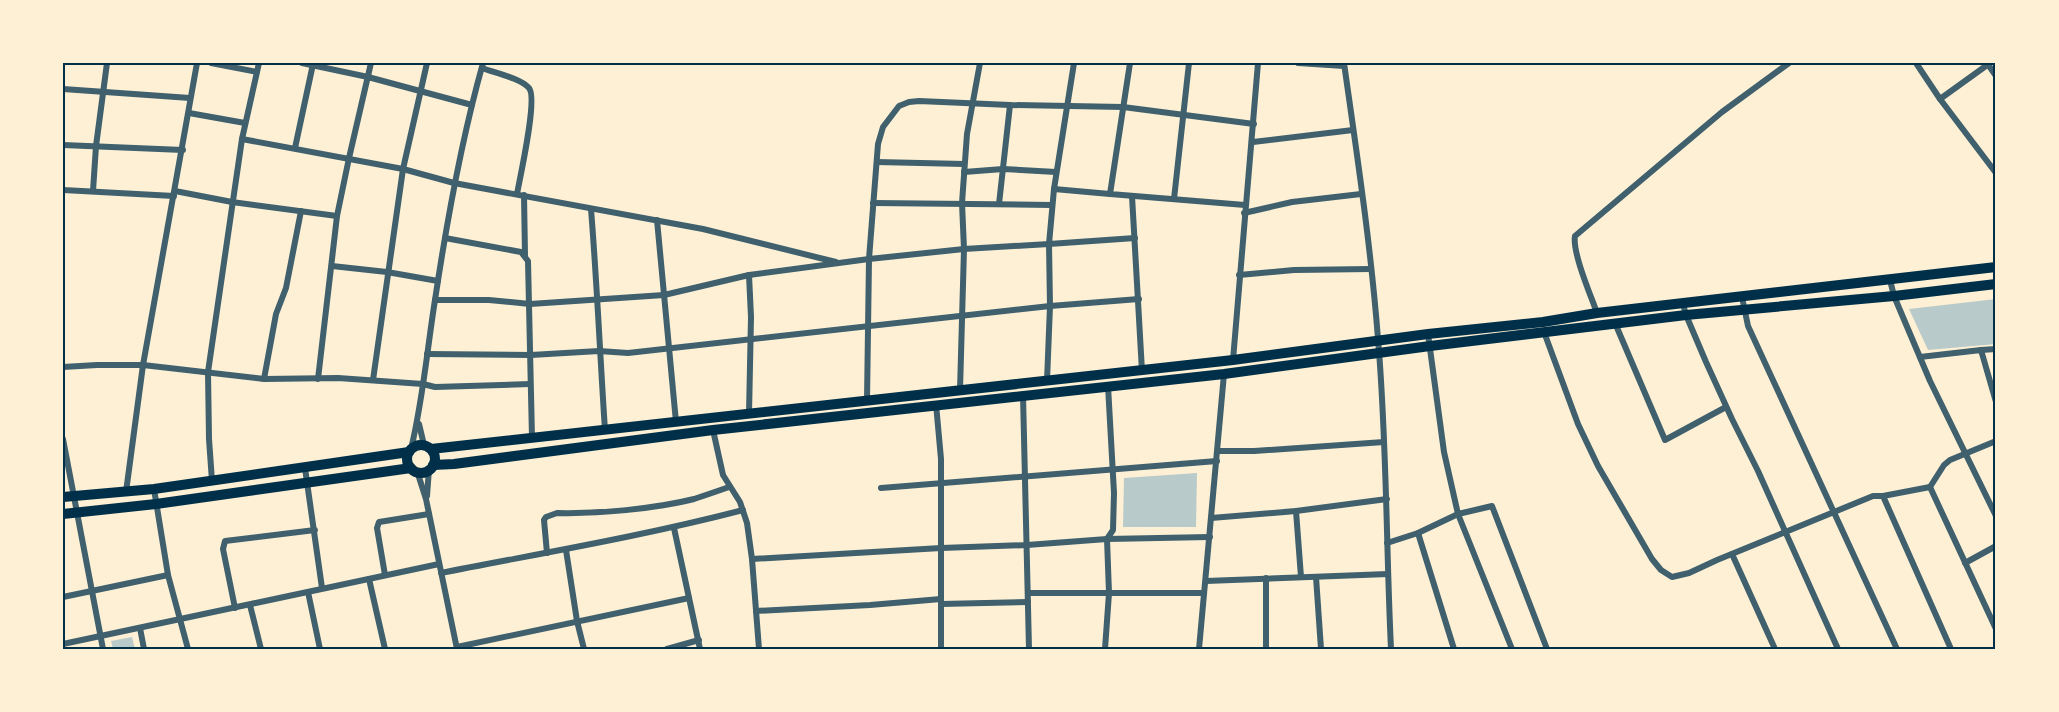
<svg xmlns="http://www.w3.org/2000/svg" width="2059" height="712" font-family="'Archivo Narrow',sans-serif">
	<style>
		.green { fill: #b9caca }
		.lines { fill: none; stroke-linecap: round; stroke-linejoin: round }
		.minor { stroke: #3f606c; stroke-width: 6 }
		.primary { stroke: #003049; stroke-width: 10 }
		.neatline { fill: none; stroke: #003049; stroke-width: 2 }
	</style>
	<rect width="100%" height="100%" fill="#fdf0d5"/>
	<g class="green">
		<polygon points="1996,299 1996,344 1928,350 1909,309"/>
		<polygon points="1197,473 1196,527 1123,527 1124,478"/>
		<polygon points="132,637 135,649 113,649 111,641"/>
	</g>
	<g class="lines">
		<g class="minor">
			<polyline points="211,63 257,72"/>
			<polyline points="302,63 368,77 472,105"/>
			<polyline points="1074,63 1054,189 1049,244 1135,238"/>
			<polyline points="1130,63 1110,194 1245,205"/>
			<polyline points="1298,63 1344,66"/>
			<path d="M 1344,63 C 1357,155 1371,247 1378,339 C 1387,442 1386,546 1391,649"/>
			<polyline points="1916,63 1940,99 1996,173"/>
			<polyline points="1987,63 1996,76"/>
			<path d="M 482,68 C 495,73 520,78 529,88 C 538,98 520,177 517,194"/>
			<polyline points="63,89 190,98"/>
			<polyline points="1940,99 1990,63"/>
			<polyline points="189,113 245,123"/>
			<polyline points="242,139 403,169 454,183 703,229 836,262"/>
			<polyline points="1253,142 1353,130"/>
			<polyline points="63,145 183,150"/>
			<polyline points="295,148 313,64"/>
			<polyline points="877,162 964,164"/>
			<polyline points="964,172 1003,169 1056,172"/>
			<polyline points="1054,189 1110,194"/>
			<polyline points="63,190 174,196"/>
			<polyline points="93,191 96,146 107,63"/>
			<polyline points="175,191 232,202 337,216"/>
			<polyline points="524,195 525,255"/>
			<polyline points="1132,196 1142,371"/>
			<polyline points="1174,199 1189,63"/>
			<polyline points="873,203 1052,205"/>
			<polyline points="999,204 1010,105"/>
			<path d="M 591,209 C 597,283 600,356 605,430"/>
			<polyline points="1244,213 1292,202 1361,194"/>
			<polyline points="657,220 676,422"/>
			<polyline points="445,238 521,252 528,261 532,438"/>
			<polyline points="332,266 387,272 438,281"/>
			<polyline points="1239,275 1294,270 1371,269"/>
			<polyline points="1890,280 1894,296 1930,381 1996,516"/>
			<polyline points="1742,297 1748,326 1897,649"/>
			<polyline points="435,300 489,300 530,304 664,295 749,275 869,259 964,249 1049,244 1050,306 1047,381"/>
			<polyline points="1683,304 1686,315 1706,362 1732,419 1758,471 1838,649"/>
			<path d="M 1597,313 C 1591,296 1572,252 1575,236 L 1722,112 L 1789,63"/>
			<polyline points="1615,323 1665,440 1726,407"/>
			<polyline points="1544,332 1578,424 1598,466 1652,559 1661,570 1672,577 1689,573 1717,560 1873,496 1883,496 1930,487 1944,465 1950,460 1996,441"/>
			<polyline points="1428,334 1444,452 1458,514 1512,649"/>
			<polyline points="1981,350 1996,349"/>
			<polyline points="427,354 531,355 599,351 628,353 1050,306 1139,299"/>
			<polyline points="1920,357 1981,350 1996,402"/>
			<polyline points="1233,360 1258,63"/>
			<polyline points="63,367 97,365 143,365 264,379 338,378 423,384 435,387 530,384"/>
			<polyline points="264,379 276,314 286,288 301,211"/>
			<polyline points="318,379 337,216 349,158 371,63"/>
			<polyline points="373,380 403,169 427,63"/>
			<polyline points="960,390 964,249 962,203 967,134 980,63"/>
			<polyline points="1023,395 1029,649"/>
			<polyline points="867,400 869,259 878,144 883,127 899,106 909,102 919,101 1010,105 1123,107 1254,124"/>
			<polyline points="936,404 941,459 941,649"/>
			<polyline points="749,414 751,317 749,275"/>
			<polyline points="419,424 424,445"/>
			<polyline points="713,430 723,475 740,502 747,523 752,559 759,649"/>
			<polyline points="63,439 103,649"/>
			<path d="M 411,449 C 423,400 427,350 435,300 C 447,220 461,141 483,63"/>
			<polyline points="1218,451 1254,451 1384,442"/>
			<polyline points="305,468 322,588"/>
			<polyline points="417,471 426,499 457,649"/>
			<polyline points="212,481 209,439 208,372 242,139 259,63"/>
			<polyline points="1930,487 1996,629"/>
			<polyline points="881,488 1217,461"/>
			<polyline points="154,489 168,575 188,649"/>
			<polyline points="126,492 143,365 197,63"/>
			<polyline points="427,496 429,469"/>
			<polyline points="1883,496 1951,649"/>
			<polyline points="1296,511 1301,577"/>
			<polyline points="1211,518 1296,511 1387,499"/>
			<polyline points="674,528 700,649"/>
			<polyline points="1418,533 1454,649"/>
			<polyline points="1387,543 1418,533 1458,514 1492,506 1547,649"/>
			<polyline points="566,550 577,621 584,649"/>
			<path d="M 547,553 L 544,520 L 546,517 L 557,513 C 598,514 654,509 694,499 C 706,495 718,491 729,487"/>
			<polyline points="1732,554 1775,649"/>
			<polyline points="752,559 941,548 1027,545 1107,539 1210,537"/>
			<polyline points="1965,563 1996,546"/>
			<path d="M 441,573 C 542,553 643,536 743,510"/>
			<polyline points="385,575 377,528 379,522 429,514"/>
			<polyline points="1316,577 1321,649"/>
			<polyline points="369,579 385,649"/>
			<polyline points="1206,581 1388,574"/>
			<polyline points="308,592 320,649"/>
			<polyline points="1028,593 1204,593"/>
			<polyline points="63,597 168,575"/>
			<polyline points="941,604 1028,602"/>
			<polyline points="250,605 261,649"/>
			<polyline points="235,608 223,549 225,541 315,530"/>
			<polyline points="756,611 870,605 941,599"/>
			<polyline points="140,628 144,649"/>
			<polyline points="63,644 439,564"/>
			<polyline points="457,647 689,598"/>
			<polyline points="667,649 699,640"/>
			<polyline points="1105,649 1109,593 1107,539 1113,530 1114,493 1108,386"/>
			<polyline points="1199,649 1224,374"/>
			<polyline points="1266,649 1266,578"/>
		</g>
		<g class="primary">
			<circle cx="421" cy="459" r="14"/>
			<polyline points="431,449 1233,360 1428,334 1543,322 1597,313 1996,267"/>
			<polyline points="433,465 454,464 713,430 1224,374 1430,346 1686,315 1894,296 1996,284"/>
			<polyline points="63,497 154,489 409,452"/>
			<polyline points="63,514 156,504 411,468"/>
		</g>
	</g>
	<rect width="2059" height="712" fill="none" stroke="#fdf0d5" stroke-width="129"/>
	<rect x="64" y="64" width="1930" height="584" class="neatline"/>
</svg>
